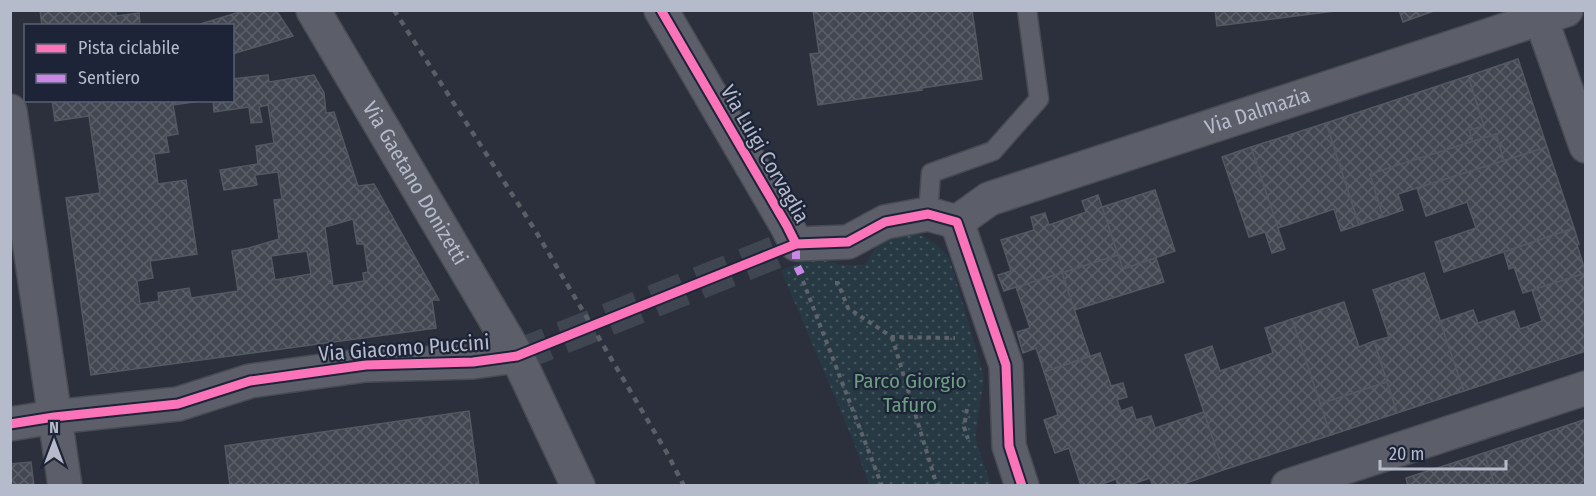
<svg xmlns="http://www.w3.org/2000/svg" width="1596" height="496" font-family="'Fira Sans Condensed',sans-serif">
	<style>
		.grass { fill: url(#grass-dots) }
		.building { fill: url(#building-cross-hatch); stroke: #535863; stroke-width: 1.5; fill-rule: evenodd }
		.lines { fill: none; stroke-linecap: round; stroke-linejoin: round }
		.minor-tunnel { stroke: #404552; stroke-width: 33; stroke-dasharray: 33 16; stroke-linecap: butt }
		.service-casing { stroke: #484b54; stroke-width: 21 }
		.minor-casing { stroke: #484b54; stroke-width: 36 }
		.path { stroke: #5e626b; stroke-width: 4; stroke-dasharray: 4.5 4.5; stroke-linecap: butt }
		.service { stroke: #5c5f69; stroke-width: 18 }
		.minor { stroke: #5c5f69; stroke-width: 33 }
		.rail { stroke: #5a5e67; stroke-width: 4.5; stroke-dasharray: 6 6; stroke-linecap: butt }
		.quiet { stroke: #c787e3; stroke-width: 8; stroke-dasharray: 15 8; stroke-linecap: butt }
		.cycleway-casing { stroke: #1d2438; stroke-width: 13 }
		.cycleway { stroke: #fb73b8; stroke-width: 9 }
		.labels { text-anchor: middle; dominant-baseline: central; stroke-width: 4.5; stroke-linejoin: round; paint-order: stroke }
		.street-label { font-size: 21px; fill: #b6bbcc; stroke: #1d2438 }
		.park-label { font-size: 21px; fill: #6b9f7f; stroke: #1d2438 }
	</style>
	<defs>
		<pattern id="grass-dots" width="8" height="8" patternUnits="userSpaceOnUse" patternTransform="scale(1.5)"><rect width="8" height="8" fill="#273a43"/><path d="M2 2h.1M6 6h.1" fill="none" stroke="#44555d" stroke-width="1.8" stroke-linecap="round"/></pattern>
		<pattern id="building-cross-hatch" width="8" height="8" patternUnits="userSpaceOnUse" patternTransform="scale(1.5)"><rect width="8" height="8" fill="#434751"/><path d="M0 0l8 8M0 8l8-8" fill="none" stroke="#5c6069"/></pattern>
	</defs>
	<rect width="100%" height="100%" fill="#2b303c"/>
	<path class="grass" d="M 914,233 C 931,239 940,245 950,260 L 984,377 L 975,438 L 991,485 L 869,485 L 853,440 L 781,270 L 815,257 L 840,265 L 865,265 C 877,242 888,235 914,233 Z"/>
	<g class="building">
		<polygon points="40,10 116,10 116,16 139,13 140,26 42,26"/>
		<polygon points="246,10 276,10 293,36 232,54 232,26 194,26"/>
		<polygon points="813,10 972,10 982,79 922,88 922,90 818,105 810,54 819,53"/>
		<polygon points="1215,10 1343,10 1217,26"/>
		<polygon points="1399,10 1434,10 1434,11 1403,22"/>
		<polygon points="1518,59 1547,147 1504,161 1496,134 1473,142 1469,130 1484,126 1468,76"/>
		<path d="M 268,75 L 269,82 L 314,75 L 324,93 L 326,113 L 334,112 L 358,186 L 374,184 L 439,300 L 432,300 L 436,328 L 91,375 L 66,198 L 100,193 L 89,116 L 55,121 L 52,100 L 207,100 L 173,105 L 178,134 L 166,136 L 169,152 L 154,154 L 158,184 L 186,180 L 197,254 L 150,261 L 153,278 L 137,281 L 140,304 L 159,301 L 158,293 L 189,288 L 191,298 L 238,291 L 232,251 L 249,248 L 279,239 L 274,200 L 282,199 L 278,172 L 255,175 L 257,185 L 224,190 L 220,170 L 258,164 L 256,146 L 274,143 L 268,105 L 259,107 L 262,122 L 251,123 L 249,107 L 214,112 L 213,100 L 232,100 L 232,79 ZM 353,219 L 357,244 L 364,244 L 368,272 L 363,273 L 364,281 L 333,286 L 325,227 ZM 307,251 L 311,274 L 275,280 L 271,256 Z"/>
		<polygon points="1468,76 1484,126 1469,130 1473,142 1370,174 1383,217 1359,225 1326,123"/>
		<polygon points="1326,123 1359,225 1341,231 1334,209 1278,228 1251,147"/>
		<polygon points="1496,134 1504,161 1398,194 1403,210 1383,217 1370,174"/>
		<polygon points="1251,147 1285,249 1272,253 1265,232 1249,237 1222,157"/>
		<polygon points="1547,147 1574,228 1444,272 1435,242 1476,228 1467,202 1426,216 1417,188"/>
		<polygon points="1155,190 1175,251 1123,269 1102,207"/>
		<polygon points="1098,195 1118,255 1004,291 998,275 1011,271 1001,240 1034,230 1031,217 1045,213 1049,225 1086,212 1082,201"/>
		<polygon points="1574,228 1579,244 1577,245 1586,273 1523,293 1514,267 1509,269 1504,252"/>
		<polygon points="1118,255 1123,269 1156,258 1164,282 1074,310 1062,273"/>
		<polygon points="1062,273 1090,356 1044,372 1036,348 1023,353 1017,332 1030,328 1016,287"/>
		<polygon points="1424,273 1464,391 1397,413 1374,341 1389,337 1373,290"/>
		<polygon points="1586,273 1586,351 1464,391 1440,321 1473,310 1478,323 1514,311 1520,329 1542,321 1532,290"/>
		<polygon points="1344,302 1359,347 1374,341 1387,382 1320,404 1292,319"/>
		<polygon points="1292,319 1331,435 1223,470 1185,355 1212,346 1220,371 1273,353 1265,328"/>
		<polygon points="1100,353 1111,386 1123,383 1127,397 1117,400 1121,411 1132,407 1136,420 1151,416 1155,428 1204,412 1223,470 1178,486 1153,486 1150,478 1127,486 1118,486 1116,479 1097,486 1081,486 1069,448 1055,453 1044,420 1058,415 1044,372"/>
		<polygon points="1387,382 1397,413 1331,435 1320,404"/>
		<polygon points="469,411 479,486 230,486 225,446"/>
		<polygon points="1586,419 1586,486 1495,486 1484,453"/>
		<polygon points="1484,453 1495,486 1408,486 1406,478"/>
		<polygon points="31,462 34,486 10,486 10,464"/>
	</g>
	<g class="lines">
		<polyline class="minor-tunnel" points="517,356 796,244"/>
		<g class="service-casing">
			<polyline id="service" points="928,214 931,173 993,151 1039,99 1027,10"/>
		</g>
		<g class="minor-casing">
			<g id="minor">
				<path id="s1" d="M 313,10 L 517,356 L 578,486"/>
				<polyline points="661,10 787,226 796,244 848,242 885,222 928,214 957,222"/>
				<polyline points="1538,10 1586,146"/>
				<polyline points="10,111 65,486"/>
				<path id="s2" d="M 957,222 L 989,199 L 1566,10"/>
				<polyline points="957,222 1006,365 1009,446 1022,486"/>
				<polyline points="10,424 54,417 178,404 250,381 366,365 473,362 517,356"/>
				<polyline points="1288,486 1586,388"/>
			</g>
		</g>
		<g class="path">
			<polyline points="803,281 882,486"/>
			<polyline points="835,283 838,283 848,308 892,337 955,338"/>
			<polyline points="892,337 937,486"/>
			<polyline points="967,409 964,427 968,439"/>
		</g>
		<use href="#service" class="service"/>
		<use href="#minor" class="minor"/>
		<polyline class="rail" points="394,10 535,230 667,453 684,486"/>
		<polyline class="quiet" points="796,244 796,264 801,274"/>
		<g class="cycleway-casing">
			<g id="cycleway">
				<polyline points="661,10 787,226 796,244"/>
				<polyline points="10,424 54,417 178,404 250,381 366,365 473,362 517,356 796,244 848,242 885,222 928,214 957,222 1006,365 1009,446 1022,486"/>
			</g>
		</g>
		<use href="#cycleway" class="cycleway"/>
	</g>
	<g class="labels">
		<g class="street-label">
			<text stroke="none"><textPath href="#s2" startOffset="322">Via Dalmazia</textPath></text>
			<text transform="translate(765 154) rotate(60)">Via Luigi Corvaglia</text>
			<text stroke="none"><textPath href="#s1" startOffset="201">Via Gaetano Donizetti</textPath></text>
			<text transform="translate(404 348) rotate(-4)">Via Giacomo Puccini</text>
		</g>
		<g class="park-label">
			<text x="910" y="381">Parco Giorgio<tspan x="910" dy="24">Tafuro</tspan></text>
		</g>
	</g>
	<rect width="1596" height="496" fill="none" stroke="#b6bbcc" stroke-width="24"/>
	<rect x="24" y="24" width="210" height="78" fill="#1d2438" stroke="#5a6073" stroke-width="1.5"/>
	<rect x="36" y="44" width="30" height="9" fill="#fb73b8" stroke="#5a6073" stroke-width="1.5"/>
	<text x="78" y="54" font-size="18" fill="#b6bbcc">Pista ciclabile</text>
	<rect x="36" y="74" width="30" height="9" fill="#c787e3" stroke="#5a6073" stroke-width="1.5"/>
	<text x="78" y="84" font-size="18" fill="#b6bbcc">Sentiero</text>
	<g transform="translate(54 442)" stroke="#1d2438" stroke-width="4.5" paint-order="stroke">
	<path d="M0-4.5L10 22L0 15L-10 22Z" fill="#b6bbcc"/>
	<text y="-9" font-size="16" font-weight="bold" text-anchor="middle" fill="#b6bbcc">N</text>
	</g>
	<path d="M1380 460v9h126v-9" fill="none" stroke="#b6bbcc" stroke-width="3"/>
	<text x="1389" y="460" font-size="18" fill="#b6bbcc" stroke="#1d2438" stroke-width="4.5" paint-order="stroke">20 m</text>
</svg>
